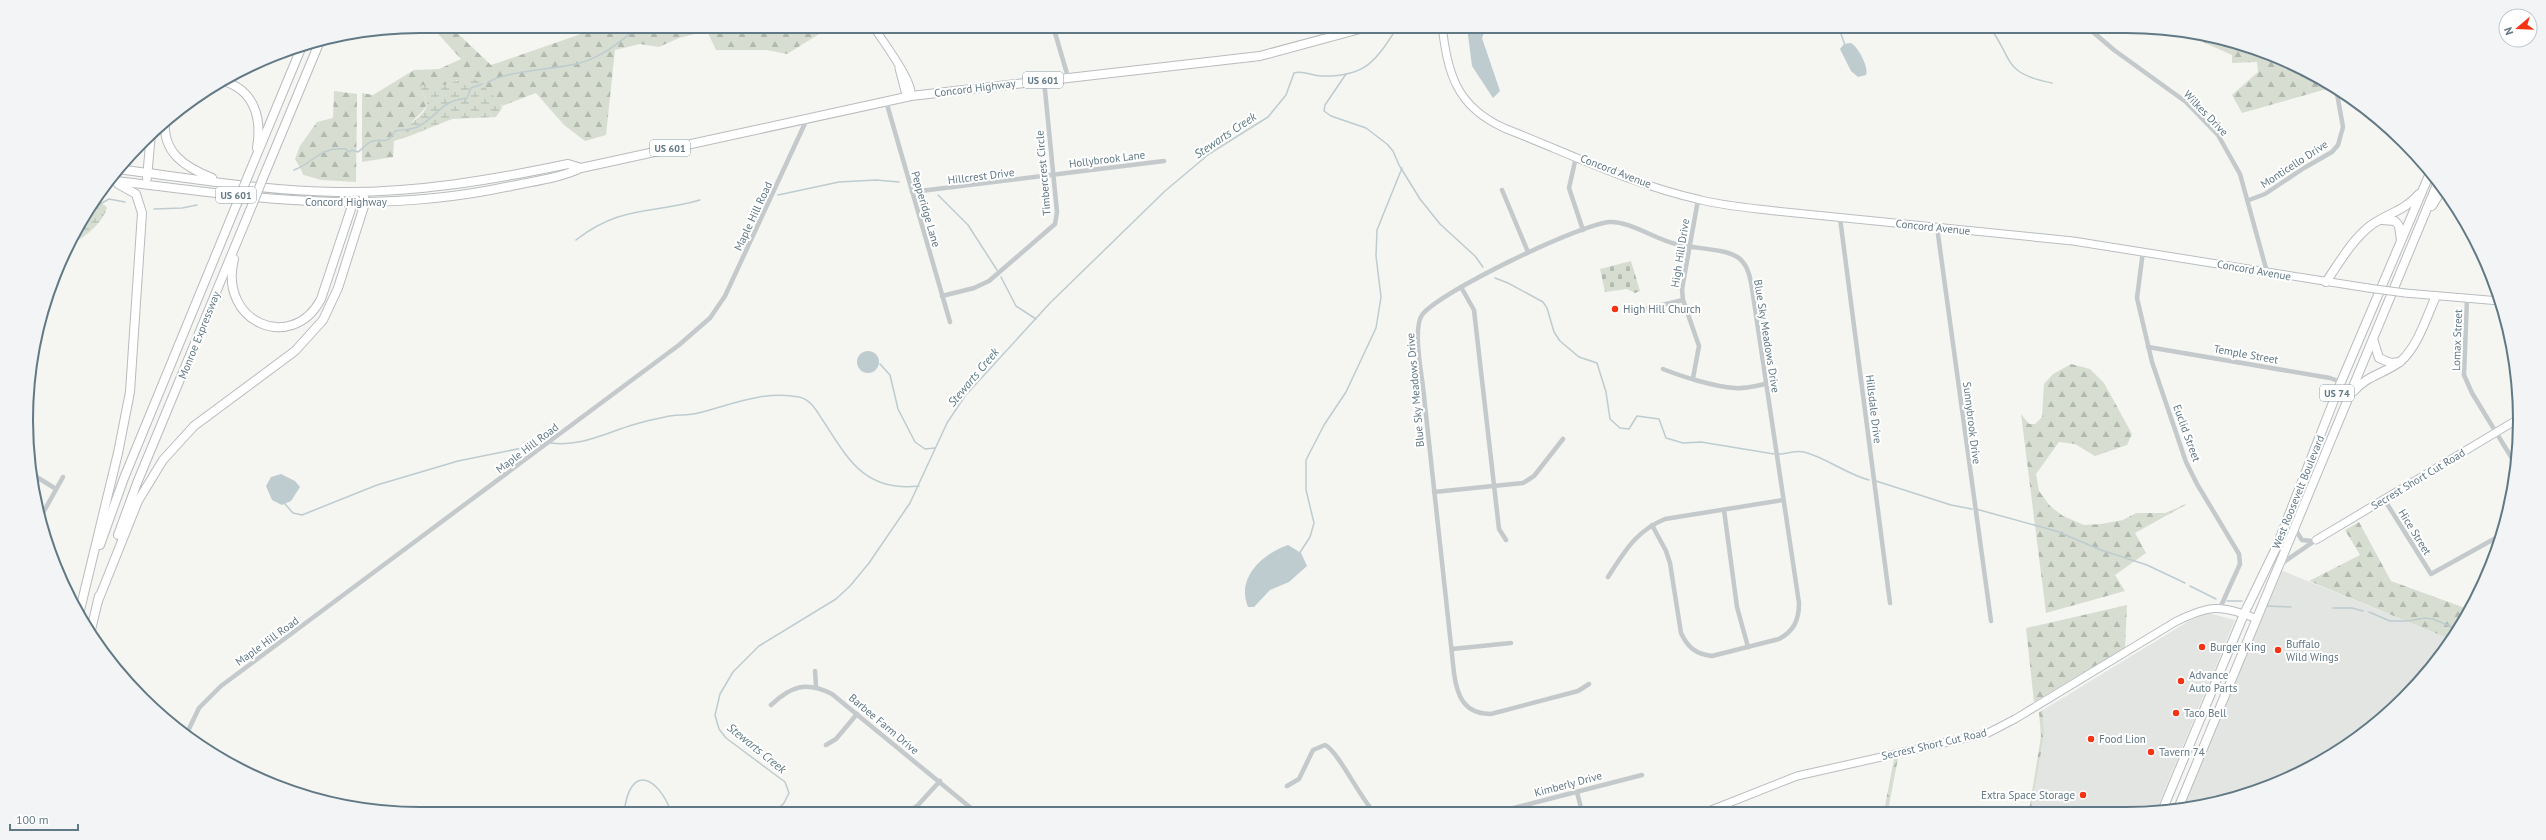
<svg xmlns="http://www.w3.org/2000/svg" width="2546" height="840" font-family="'PT Sans',sans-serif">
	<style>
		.built { fill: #e3e5e2 }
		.forest { fill: url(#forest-firs) }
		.wetland { fill: url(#wetland-marsh) }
		.cemetery { fill: url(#cemetery-stones) }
		.water { fill: #beccd0 }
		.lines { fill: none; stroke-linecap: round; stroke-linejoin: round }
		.stream { stroke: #beccd0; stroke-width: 1.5 }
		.secondary-casing { stroke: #b8bec2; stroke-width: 9 }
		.highway-casing { stroke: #b8bcbe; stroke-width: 10 }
		.street { stroke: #c4c9cb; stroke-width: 4.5 }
		.secondary { stroke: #fff; stroke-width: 7 }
		.highway { stroke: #fff; stroke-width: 8 }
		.secondary-bridge-casing { stroke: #b8bec2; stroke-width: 9; stroke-linecap: butt }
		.highway-bridge-casing { stroke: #b8bcbe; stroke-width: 10; stroke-linecap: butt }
		.secondary-bridge { stroke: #fff; stroke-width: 7 }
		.highway-bridge { stroke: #fff; stroke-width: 8 }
		.poi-dot { fill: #f43412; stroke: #fff; stroke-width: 1.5 }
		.labels { text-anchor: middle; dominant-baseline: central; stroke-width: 4; stroke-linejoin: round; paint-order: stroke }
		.shield { fill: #fff; stroke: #90a0aa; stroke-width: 1 }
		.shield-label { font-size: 10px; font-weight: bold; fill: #617885 }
		.street-label { font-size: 11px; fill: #617885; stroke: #fff }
		.poi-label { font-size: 11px; fill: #617885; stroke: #fff; text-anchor: start }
		.water-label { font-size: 12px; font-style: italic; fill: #5c7b83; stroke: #fff }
		.rim { fill: none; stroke: #617885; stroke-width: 2 }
	</style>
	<defs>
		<pattern id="forest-firs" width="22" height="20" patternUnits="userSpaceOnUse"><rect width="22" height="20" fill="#d7ded1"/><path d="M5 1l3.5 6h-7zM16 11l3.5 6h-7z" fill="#b2b9af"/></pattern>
		<pattern id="wetland-marsh" width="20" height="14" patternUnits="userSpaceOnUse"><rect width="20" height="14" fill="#d7ded1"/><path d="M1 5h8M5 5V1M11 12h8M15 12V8" fill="none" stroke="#b2b9af"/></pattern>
		<pattern id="cemetery-stones" width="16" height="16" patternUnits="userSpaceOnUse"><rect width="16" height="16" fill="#d7ded1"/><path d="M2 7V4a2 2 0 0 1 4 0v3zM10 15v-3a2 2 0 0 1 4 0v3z" fill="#b2b9af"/></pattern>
	</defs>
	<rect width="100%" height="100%" fill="#f5f5f1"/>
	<g class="built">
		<polygon points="2278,569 2452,640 2438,660 2386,716 2300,773 2252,793 2181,810"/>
		<polygon points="2208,613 2235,620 2156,811 2031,811 2044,735 2043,710 2197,616"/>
	</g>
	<g class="forest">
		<path d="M 431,26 L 450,26 L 491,65 L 604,26 L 832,26 L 787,54 L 766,50 L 716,50 L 707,31 L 679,38 L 659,47 L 640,44 L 615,50 L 606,135 L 585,141 L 564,125 L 536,93 L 502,106 L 501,103 L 457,80 C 446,87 433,86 421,90 C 432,108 424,108 413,121 C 410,125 408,130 405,135 L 407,137 L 394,141 L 393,157 L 362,162 L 362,93 L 373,95 L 414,70 L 439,69 L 461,59 Z"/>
		<polygon points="2192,33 2203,34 2277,56 2330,85 2330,88 2242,113 2232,95 2258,72 2257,62 2232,63 2232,55 2196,39"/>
		<polygon points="334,91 357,94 356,182 321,180 304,175 295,159 300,146 317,122 333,118"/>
		<polygon points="2071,364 2090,369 2104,383 2132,434 2127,445 2095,456 2075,444 2059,442 2036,474 2039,491 2050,506 2063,516 2084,525 2101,524 2123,520 2136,513 2165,513 2189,503 2135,533 2146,553 2115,575 2125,591 2046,613 2021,414 2029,424 2035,424 2042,417 2044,384 2053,374"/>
		<polygon points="2359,522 2391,581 2465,608 2474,602 2452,640 2309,581 2360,555 2345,530"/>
		<polygon points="2127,605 2125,648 2034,702 2026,628"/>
		<polygon points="2043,710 2044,735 2031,811 2029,811 2041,736 2039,712"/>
		<polygon points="1898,758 1888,811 1884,811 1894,759"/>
	</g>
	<g class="wetland">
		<path d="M 466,77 L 477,80 L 501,103 L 502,108 L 496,117 L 452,119 L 407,137 L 405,135 C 406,121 431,115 426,100 C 425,96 422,92 420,88 L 421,85 L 443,86 Z"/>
		<path d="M 95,199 L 107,207 C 104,223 81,241 67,245 Z"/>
	</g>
	<polygon class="cemetery" points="1631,261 1640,291 1635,293 1627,289 1605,292 1600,269"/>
	<g class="water">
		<polygon points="1492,26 1486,27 1482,38 1500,91 1493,98 1472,66 1467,27"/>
		<path d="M 1844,44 L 1851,43 C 1858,47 1869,67 1866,75 L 1858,77 L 1851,71 L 1840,49 Z"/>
		<circle cx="868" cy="362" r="11"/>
		<polygon points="281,474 295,481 300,487 291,501 282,505 272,500 266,486 271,477"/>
		<path d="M 1288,545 L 1301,553 L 1307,566 L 1289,582 L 1270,590 L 1254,607 L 1248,607 C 1236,578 1262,554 1288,545 Z"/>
	</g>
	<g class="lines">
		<g class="stream">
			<polyline points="1838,26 1845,45"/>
			<path d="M 1989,26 C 2014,60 2002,73 2052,83"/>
			<polyline points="1346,74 1325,105 1324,111 1331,116 1366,128 1387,144 1393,151 1399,165 1420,199 1440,224 1475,256 1483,267"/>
			<path d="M 487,83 C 504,71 557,69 580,63 C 604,56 621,41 639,26"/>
			<path d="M 294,170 C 317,161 318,147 346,149 L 349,152 L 352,150 L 358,152 C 362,149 367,144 370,142 C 382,136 386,148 395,131 C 403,129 409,131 419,126 C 441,114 438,102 467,98 L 471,88 L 482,84"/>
			<polyline points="778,195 839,182 876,180 899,182"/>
			<polyline points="938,195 968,225 997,270"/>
			<polyline points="95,207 109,199 125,202"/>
			<polyline points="154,209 182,208 197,205"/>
			<path d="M 576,240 C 621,205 652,214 700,200"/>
			<polyline points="1001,277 1016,306 1036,319"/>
			<polyline points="1495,278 1508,283 1543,302 1547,308 1554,332 1560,341 1579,357 1597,363 1606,392 1610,419 1620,428 1629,429 1637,416 1659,419 1666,438 1683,443 1701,442 1774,454"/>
			<polyline points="880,364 890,375 898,409 915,442 925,449 935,448"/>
			<path d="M 551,443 C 582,447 607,432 636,424 C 645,421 655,419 665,417 C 676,414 687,416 698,413 C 731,405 763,390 799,397 C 810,399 816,410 822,419 C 848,459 864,492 919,486"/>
			<path d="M 1779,454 C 1787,454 1796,450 1804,452 C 1827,458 1846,474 1869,480"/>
			<polyline points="1876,481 1951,505 1972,509"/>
			<polyline points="285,504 293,513 302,515 377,485 458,461 542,444"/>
			<polyline points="1976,509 2056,531 2101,550 2147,565 2185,583"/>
			<polyline points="1299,554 1310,537 1314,523 1306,490 1306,460 1324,425 1346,392 1376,328 1381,297 1376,256 1377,230 1402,168"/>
			<polyline points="2190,586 2216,599"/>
			<polyline points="2227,601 2242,601"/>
			<polyline points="2267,606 2291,607"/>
			<polyline points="2333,608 2352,608 2363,611"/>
			<polyline points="2369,612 2390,621 2408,621 2425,618 2433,619 2459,630"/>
			<path d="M 774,813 L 784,803 L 789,793 L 785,782 L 726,738 L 719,729 L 715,715 L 720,694 L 733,672 L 759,646 L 836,599 L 850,586 L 869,563 L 910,503 L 947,423 L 965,396 L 1050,303 L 1165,191 L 1209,154 L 1268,117 L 1286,95 L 1294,73 C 1303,70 1312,76 1321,76 C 1366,77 1376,61 1398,26"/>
			<path d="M 624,814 C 629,763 658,775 672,814"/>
		</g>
		<g class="secondary-casing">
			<g id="secondary">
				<path d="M 873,26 C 882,40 914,82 911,96 L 905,91 L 899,68"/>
				<path d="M 1442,26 C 1448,74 1456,106 1504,128 C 1568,153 1633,185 1701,200 C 1725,206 1751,208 1776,211 L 2073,241 L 2368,288"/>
				<polyline points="2405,293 2500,301"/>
				<polyline points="2316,540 2520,418"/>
				<path d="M 1706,812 L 1797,776 L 1988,733 L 2015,719 L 2175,622 C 2209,605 2221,604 2257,619"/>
			</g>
		</g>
		<g class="highway-casing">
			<g id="highway">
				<path d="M 223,81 C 255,90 262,119 257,148"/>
				<path d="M 165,120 C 162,153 185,167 212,178"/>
				<path d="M 117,169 C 190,178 264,191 337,192 C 416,193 492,180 568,164 L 581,168"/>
				<polyline points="248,176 302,46"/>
				<polyline points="147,178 151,133"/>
				<polyline points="263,178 320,41"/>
				<path d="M 108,180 C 249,197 369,217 511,186 C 534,181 560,178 581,168 L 911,96 L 1260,56 L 1371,26"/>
				<polyline points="2432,206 2443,188"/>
				<polyline points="2382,220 2395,221 2399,226 2401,240"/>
				<path d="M 234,259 C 218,322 292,354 321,299 L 353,203 L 356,200"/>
				<path d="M 2326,282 C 2339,263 2352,240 2370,226 C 2386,214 2406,210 2419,194"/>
				<polyline points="2373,339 2379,358 2391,363 2400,362"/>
				<path d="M 2354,391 C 2366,376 2386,373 2401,361 C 2418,346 2427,316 2436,296"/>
				<polyline points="118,535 137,483 253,203"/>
				<polyline points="100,545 124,478 238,201"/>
				<polyline points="98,601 138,501 163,460 194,426 295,351 323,320 338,288 365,203 363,192"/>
				<polyline points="79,614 118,453 130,392 142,213 136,194 118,184"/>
				<polyline points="90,634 99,596"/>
				<polyline points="2162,811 2244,614 2276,548 2341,382 2430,173"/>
				<polyline points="2177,811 2438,182"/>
			</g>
		</g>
		<g class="street">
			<polyline points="1053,26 1068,77"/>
			<polyline points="2086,26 2114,50 2186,102 2218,135 2240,174 2267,272"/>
			<polyline points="886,101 950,322"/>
			<polyline points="1576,157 1569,188 1583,230"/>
			<polyline points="1502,190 1528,252"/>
			<polyline points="912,192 1164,161"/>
			<polyline points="2249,200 2265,194 2304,168 2332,152 2338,145 2343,127 2336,88"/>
			<polyline points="1840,218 1890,603"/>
			<polyline points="1937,227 1991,621"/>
			<polyline points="2143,251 2137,298 2152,362 2186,462 2197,484 2239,554 2240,564 2220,608"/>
			<polyline points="1461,287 1474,310 1499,529 1506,540"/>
			<polyline points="942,296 974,288 989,281 1055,224 1057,212 1044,80"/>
			<polyline points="2467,299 2464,375 2472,393 2516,465"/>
			<polyline points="1641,310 1683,300"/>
			<polyline points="2148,347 2330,378 2341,382"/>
			<path d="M 1663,369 C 1680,376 1715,387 1735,388 C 1745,389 1756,386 1765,384"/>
			<polyline points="1693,378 1699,346 1683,300 1682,289 1698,200"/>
			<polyline points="32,474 56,489"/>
			<polyline points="1434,492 1523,483 1534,476 1563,439"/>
			<polyline points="2384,499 2431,574 2503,534"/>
			<polyline points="1724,510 1737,607 1748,647"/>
			<polyline points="39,520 63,477"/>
			<polyline points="2295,529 2302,540 2312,541"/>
			<polyline points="2281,564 2316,540"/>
			<path d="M 1608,577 C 1625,551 1636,531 1665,519 L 1783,500"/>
			<polyline points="1452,649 1511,643"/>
			<polyline points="815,671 816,686"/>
			<path d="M 1589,684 L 1578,691 L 1491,714 C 1464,714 1457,696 1454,673 L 1423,387 C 1421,371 1413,328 1422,315 C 1439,292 1580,224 1610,222 C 1629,221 1657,240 1676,244 C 1693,249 1728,248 1740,259 C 1750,268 1751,283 1753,295 L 1799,603 C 1799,620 1794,631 1779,639 L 1712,656 C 1696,654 1688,648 1681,633 L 1670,563 L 1666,551 L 1652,525"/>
			<path d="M 771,705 C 791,686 806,681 832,694 L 977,813"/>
			<polyline points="186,735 199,708 221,686 679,345 710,318 725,296 807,119"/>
			<polyline points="826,745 836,739 857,714"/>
			<path d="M 1287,786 L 1299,779 L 1313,750 L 1325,745 C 1338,751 1360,798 1374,812"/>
			<polyline points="1577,792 1582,812"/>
			<polyline points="1498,812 1642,775"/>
			<polyline points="906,813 918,805 940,781"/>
		</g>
		<use href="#secondary" class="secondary"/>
		<use href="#highway" class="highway"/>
		<g class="secondary-bridge-casing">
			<polyline id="secondary-bridge" points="2368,288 2405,293"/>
		</g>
		<g class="highway-bridge-casing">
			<g id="highway-bridge">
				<polyline points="238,201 248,176"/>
				<polyline points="253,203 263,178"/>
			</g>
		</g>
		<use href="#secondary-bridge" class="secondary-bridge"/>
		<use href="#highway-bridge" class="highway-bridge"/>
	</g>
	<g class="poi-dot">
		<circle cx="1615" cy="309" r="4"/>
		<circle cx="2202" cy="647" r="4"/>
		<circle cx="2278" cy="650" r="4"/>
		<circle cx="2181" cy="681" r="4"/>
		<circle cx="2176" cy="713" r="4"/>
		<circle cx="2091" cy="739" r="4"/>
		<circle cx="2151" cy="752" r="4"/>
		<circle cx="2083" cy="795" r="4"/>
	</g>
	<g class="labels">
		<g class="shield">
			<rect x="1023" y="72" width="40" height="16" rx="3"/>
			<rect x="650" y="140" width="40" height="16" rx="3"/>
			<rect x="216" y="187" width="40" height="16" rx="3"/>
			<rect x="2320" y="385" width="34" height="16" rx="3"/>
		</g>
		<g class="shield-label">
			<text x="1043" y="80">US 601</text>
			<text x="670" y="148">US 601</text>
			<text x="236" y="195">US 601</text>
			<text x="2337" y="393">US 74</text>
		</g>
		<g class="street-label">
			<text transform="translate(975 88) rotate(-7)">Concord Highway</text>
			<text transform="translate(2206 113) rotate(46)">Wilkes Drive</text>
			<text transform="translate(1107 159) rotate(-7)">Hollybrook Lane</text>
			<text transform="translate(2294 164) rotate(-33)">Monticello Drive</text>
			<text transform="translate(1616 171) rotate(21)">Concord Avenue</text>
			<text transform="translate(1043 173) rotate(-95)">Timbercrest Circle</text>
			<text transform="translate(981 176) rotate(-7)">Hillcrest Drive</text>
			<text x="346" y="202">Concord Highway</text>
			<text transform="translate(926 209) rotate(74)">Pepperidge Lane</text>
			<text transform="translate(753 216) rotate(-65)">Maple Hill Road</text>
			<text transform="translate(1933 227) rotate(6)">Concord Avenue</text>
			<text transform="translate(1680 253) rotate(-81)">High Hill Drive</text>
			<text transform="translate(2254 270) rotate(10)">Concord Avenue</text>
			<text transform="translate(199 335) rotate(-68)">Monroe Expressway</text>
			<text transform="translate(1767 336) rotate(81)">Blue Sky Meadows Drive</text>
			<text transform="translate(2457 340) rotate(-88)">Lomax Street</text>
			<text transform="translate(2246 354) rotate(10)">Temple Street</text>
			<text transform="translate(1415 390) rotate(-95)">Blue Sky Meadows Drive</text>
			<text transform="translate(1874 409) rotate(83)">Hillsdale Drive</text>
			<text transform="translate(1972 423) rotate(83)">Sunnybrook Drive</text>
			<text transform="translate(2187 433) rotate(70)">Euclid Street</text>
			<text transform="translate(527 448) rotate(-37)">Maple Hill Road</text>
			<text transform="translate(2418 479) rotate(-31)">Secrest Short Cut Road</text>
			<text transform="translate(2298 492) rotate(-68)">West Roosevelt Boulevard</text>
			<text transform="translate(2415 532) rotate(58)">Hice Street</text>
			<text transform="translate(267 641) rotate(-36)">Maple Hill Road</text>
			<text transform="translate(884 724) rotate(40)">Barbee Farm Drive</text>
			<text transform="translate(1934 744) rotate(-13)">Secrest Short Cut Road</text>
			<text transform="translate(1568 784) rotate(-15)">Kimberly Drive</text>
		</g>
		<g class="poi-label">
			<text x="1623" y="309">High Hill Church</text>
			<text x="2286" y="644">Buffalo<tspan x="2286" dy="13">Wild Wings</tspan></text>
			<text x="2210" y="647">Burger King</text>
			<text x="2189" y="675">Advance<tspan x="2189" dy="13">Auto Parts</tspan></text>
			<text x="2184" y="713">Taco Bell</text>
			<text x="2099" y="739">Food Lion</text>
			<text x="2159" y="752">Tavern 74</text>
			<text x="2075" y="795" text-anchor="end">Extra Space Storage</text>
		</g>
		<g class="water-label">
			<text transform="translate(1225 135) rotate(-34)">Stewarts Creek</text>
			<text transform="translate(973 377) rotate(-50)">Stewarts Creek</text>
			<text transform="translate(757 748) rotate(39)">Stewarts Creek</text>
		</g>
	</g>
	<path d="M0 0H2546V840H0ZM420 33H2126A387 387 0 0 1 2513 420V420A387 387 0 0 1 2126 807H420A387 387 0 0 1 33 420V420A387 387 0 0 1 420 33Z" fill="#f2f4f5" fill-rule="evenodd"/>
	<path class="rim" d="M420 33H2126A387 387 0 0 1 2513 420V420A387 387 0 0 1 2126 807H420A387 387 0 0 1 33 420V420A387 387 0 0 1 420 33Z"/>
	<g transform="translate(2518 28) rotate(251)"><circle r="19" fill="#ffffff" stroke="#c0c9ce"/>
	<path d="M0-3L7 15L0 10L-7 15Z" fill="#f43412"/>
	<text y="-6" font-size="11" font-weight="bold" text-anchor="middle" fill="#617885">N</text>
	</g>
	<path d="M10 824v6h68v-6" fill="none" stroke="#617885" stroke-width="2"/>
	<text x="16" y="824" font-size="12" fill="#617885" stroke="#ffffff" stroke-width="3" paint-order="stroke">100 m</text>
</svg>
